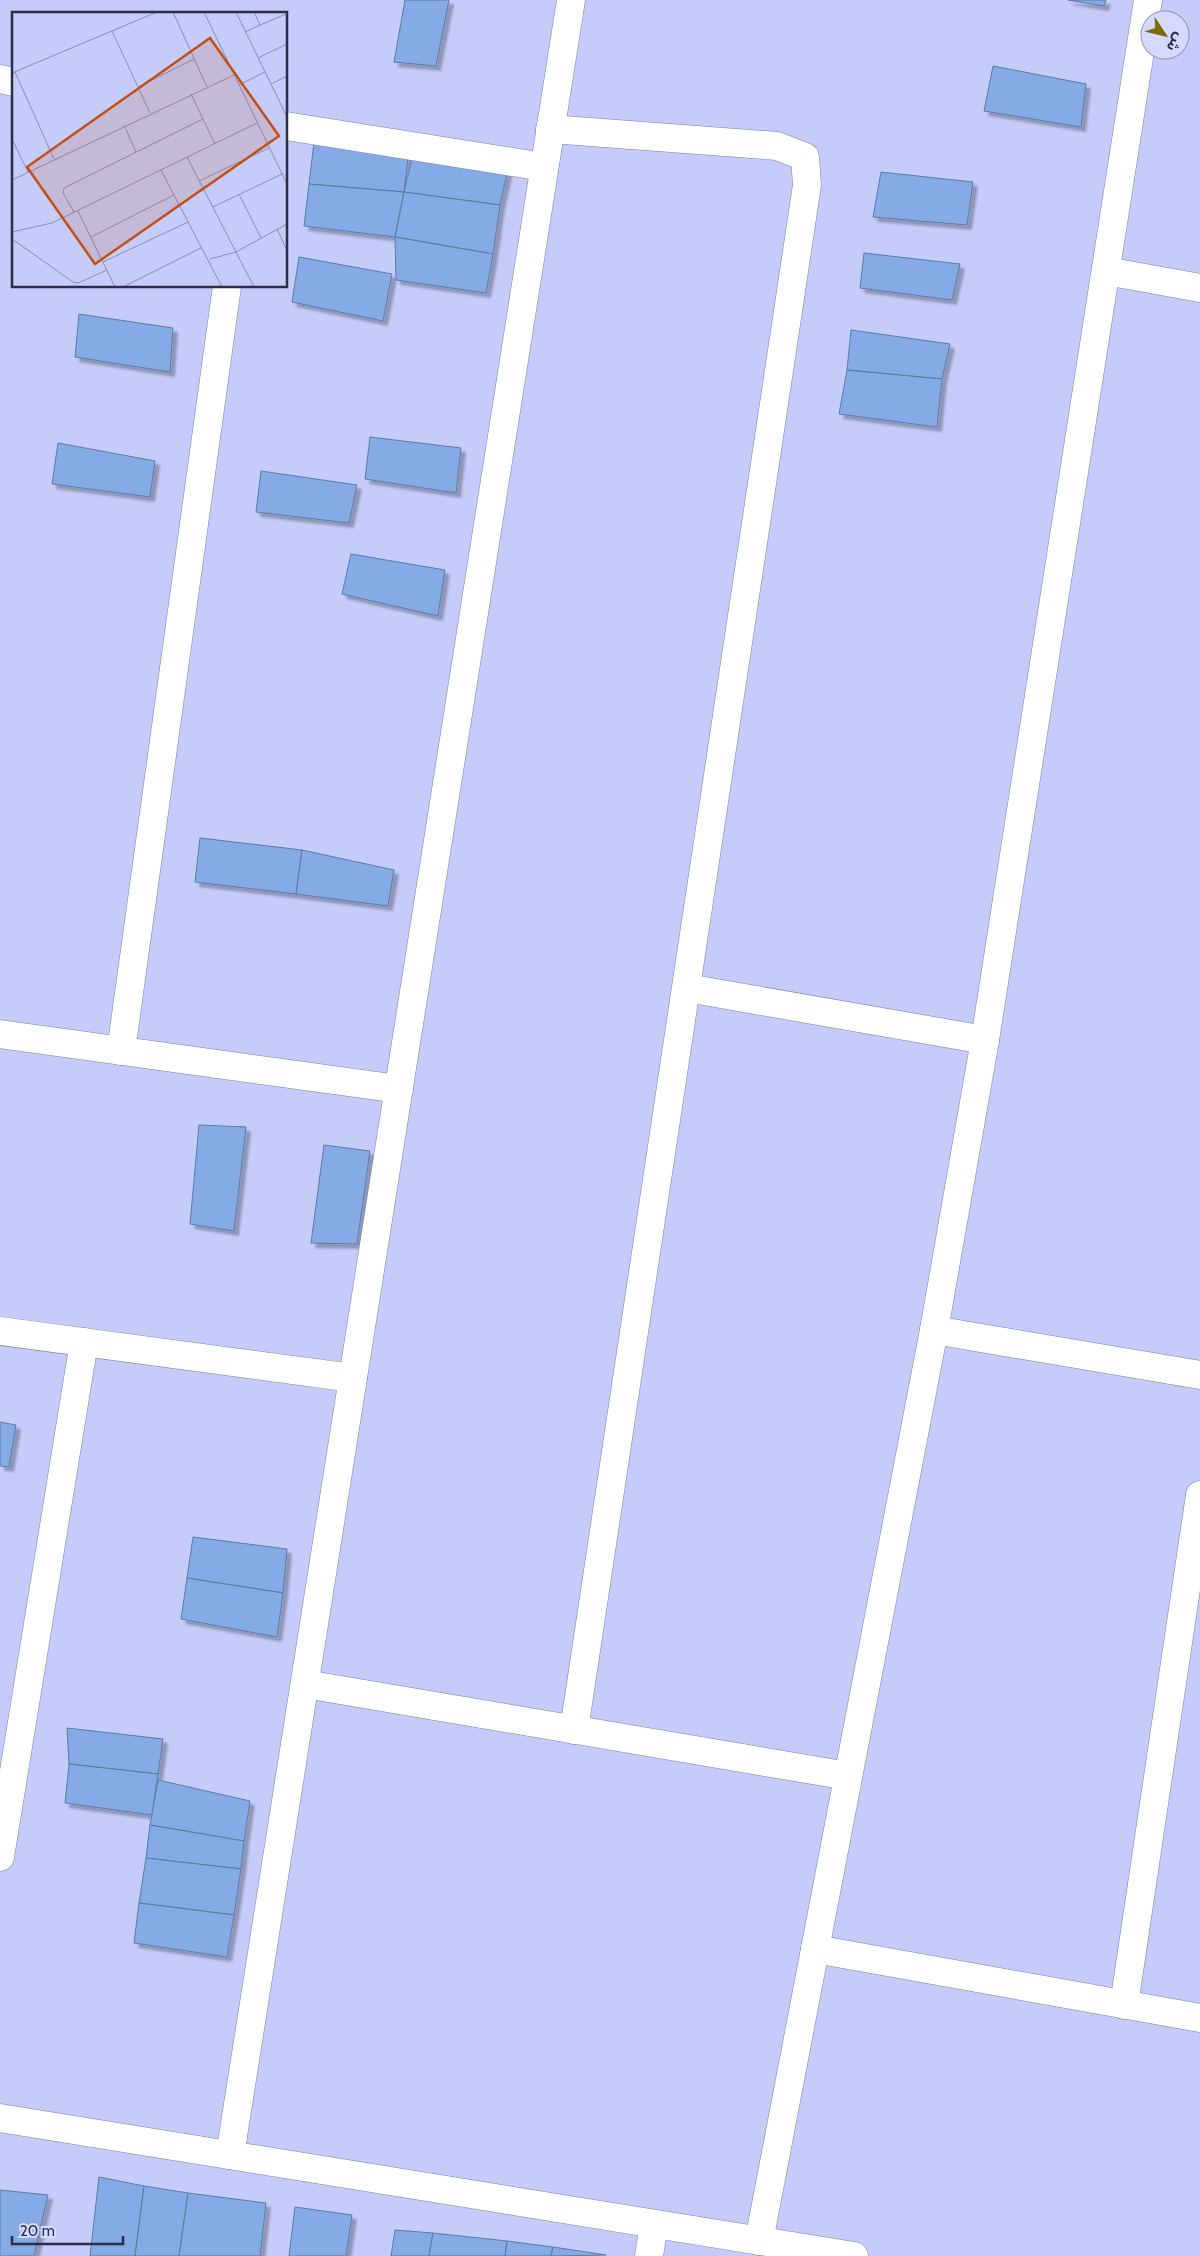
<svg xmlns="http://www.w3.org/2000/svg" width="1200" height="2256" font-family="Cabin,'Noto Sans Arabic',sans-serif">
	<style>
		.building { fill: #84abe5; stroke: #5b7aa8; filter: url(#shadow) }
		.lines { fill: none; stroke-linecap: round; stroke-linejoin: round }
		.minor-casing { stroke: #777eb2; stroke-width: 29 }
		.minor { stroke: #fff; stroke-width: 28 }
		.inset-road { fill: none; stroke: #878db1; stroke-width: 1 }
		.view { fill: #c25017; fill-opacity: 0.15; stroke: #c25017; stroke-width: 2.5 }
		.inset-edge { fill: none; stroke: #2b2e44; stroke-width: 2.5 }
	</style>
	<defs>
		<filter id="shadow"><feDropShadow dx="4.5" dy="4.5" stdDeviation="1" flood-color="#0004"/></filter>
	</defs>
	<rect width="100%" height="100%" fill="#c5ccfa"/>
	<g class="building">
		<polygon points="405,0 449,0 436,66 394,62"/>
		<polygon points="1068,0 1106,0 1104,6"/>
		<polygon points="993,66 1086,84 1081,127 984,111"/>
		<polygon points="315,134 409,149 404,192 309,184"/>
		<polygon points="414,149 509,164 500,205 404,192"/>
		<polygon points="881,172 973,182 967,225 873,217"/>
		<polygon points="309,184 404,192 395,237 304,226"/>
		<polygon points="404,192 500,205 493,254 395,237"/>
		<polygon points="395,237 493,254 486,293 396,280"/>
		<polygon points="864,253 960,264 952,300 860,288"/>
		<polygon points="299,257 392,274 383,321 292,302"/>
		<polygon points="79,314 173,328 170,372 75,357"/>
		<polygon points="851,330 950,344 942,379 847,370"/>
		<polygon points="847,370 942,379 937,427 839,414"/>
		<polygon points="370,437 461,448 456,493 365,479"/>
		<polygon points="58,443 155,461 150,497 52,484"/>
		<polygon points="261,471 357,485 349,523 256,512"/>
		<polygon points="351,554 445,570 438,616 342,594"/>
		<polygon points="200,838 302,850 296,894 195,882"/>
		<polygon points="302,850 394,870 388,906 296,894"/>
		<polygon points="199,1125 246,1127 234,1231 190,1224"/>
		<polygon points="324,1145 370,1151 357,1244 311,1243"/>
		<polygon points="0,1422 16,1425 9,1467 0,1466"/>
		<polygon points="193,1537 287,1549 283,1593 187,1578"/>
		<polygon points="187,1578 283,1593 277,1637 181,1619"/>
		<polygon points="67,1728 163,1739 158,1774 69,1764"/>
		<polygon points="69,1764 158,1774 152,1815 65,1803"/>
		<polygon points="158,1780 250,1801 244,1841 150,1825"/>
		<polygon points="150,1825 244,1841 241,1869 146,1858"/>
		<polygon points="146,1858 241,1869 234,1915 139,1903"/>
		<polygon points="139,1903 234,1915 227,1957 134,1943"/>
		<polygon points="99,2177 144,2186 135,2256 90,2256"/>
		<polygon points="144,2186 188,2193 179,2256 135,2256"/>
		<polygon points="0,2190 48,2195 34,2256 0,2256"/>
		<polygon points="188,2193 266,2203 260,2256 179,2256"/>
		<polygon points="295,2207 352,2215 346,2256 289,2256"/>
		<polygon points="395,2230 433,2233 429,2256 391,2256"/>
		<polygon points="433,2233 507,2241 505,2256 429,2256"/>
		<polygon points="507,2241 553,2247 551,2256 505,2256"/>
		<polygon points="553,2247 606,2255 551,2256"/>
	</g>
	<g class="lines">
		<g class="minor-casing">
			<g id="minor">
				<polyline points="0,79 14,82"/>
				<polyline points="286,126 544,167"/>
				<polyline points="550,129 777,146 805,157 807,185 574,1730"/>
				<polyline points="1106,271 1200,288"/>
				<polyline points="687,988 985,1040"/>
				<polyline points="0,1034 399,1089"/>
				<polyline points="121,1051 227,286"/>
				<polyline points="934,1330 1200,1375"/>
				<polyline points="0,1331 353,1378"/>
				<polyline points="305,1684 848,1776"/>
				<polyline points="0,1857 84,1342"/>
				<polyline points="815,1949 1200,2018"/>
				<polyline points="1124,2005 1200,1495"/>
				<polyline points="0,2118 854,2256"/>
				<polyline points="230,2155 571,0"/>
				<polyline points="759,2241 934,1330 985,1040 1148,0"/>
				<polyline points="649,2256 654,2224"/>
			</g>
		</g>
		<use href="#minor" class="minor"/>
	</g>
	<g transform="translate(12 12)">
		<rect width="275" height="275" fill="#c5ccfa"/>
		<path class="inset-road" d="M 161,0 L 195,75M 192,0 L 275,172M 224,0 L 275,105M 242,0 L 248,13 L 274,2M 100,19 L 138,101M 233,20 L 248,13M 246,46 L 275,32M 3,60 L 42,147M 0,61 L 145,0M 259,72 L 275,64M 227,73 L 253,60M 126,75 L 182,47M 179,82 L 203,132M 112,113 L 124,140M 0,127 L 16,160M 175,145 L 242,275M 149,158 L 210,275M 0,168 L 222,63M 187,169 L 257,136M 227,182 L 249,226M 201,195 L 270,162M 66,199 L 103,275M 62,200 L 51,181 L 52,176 L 191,107M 265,217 L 275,238M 0,220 L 40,211 L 245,111M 79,225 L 162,183M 0,227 L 61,270 L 66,271 L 95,258M 198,247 L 224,240 L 275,212M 91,250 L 176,210M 111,275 L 189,236"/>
		<path class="view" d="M 198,26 L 267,124 L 83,252 L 15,155 Z"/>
		<rect width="275" height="275" class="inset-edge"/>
	</g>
	<g transform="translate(1165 35) rotate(125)"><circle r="24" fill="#d4dafd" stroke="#9095b3"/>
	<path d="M0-4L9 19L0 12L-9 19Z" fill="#7d6b04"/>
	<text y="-8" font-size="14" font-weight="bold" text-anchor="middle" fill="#2b2e44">ش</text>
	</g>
	<path d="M12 2236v8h111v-8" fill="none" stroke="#2b2e44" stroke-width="2.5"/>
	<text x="20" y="2236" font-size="15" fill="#2b2e44" stroke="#d4dafd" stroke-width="4" paint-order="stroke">20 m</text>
</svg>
